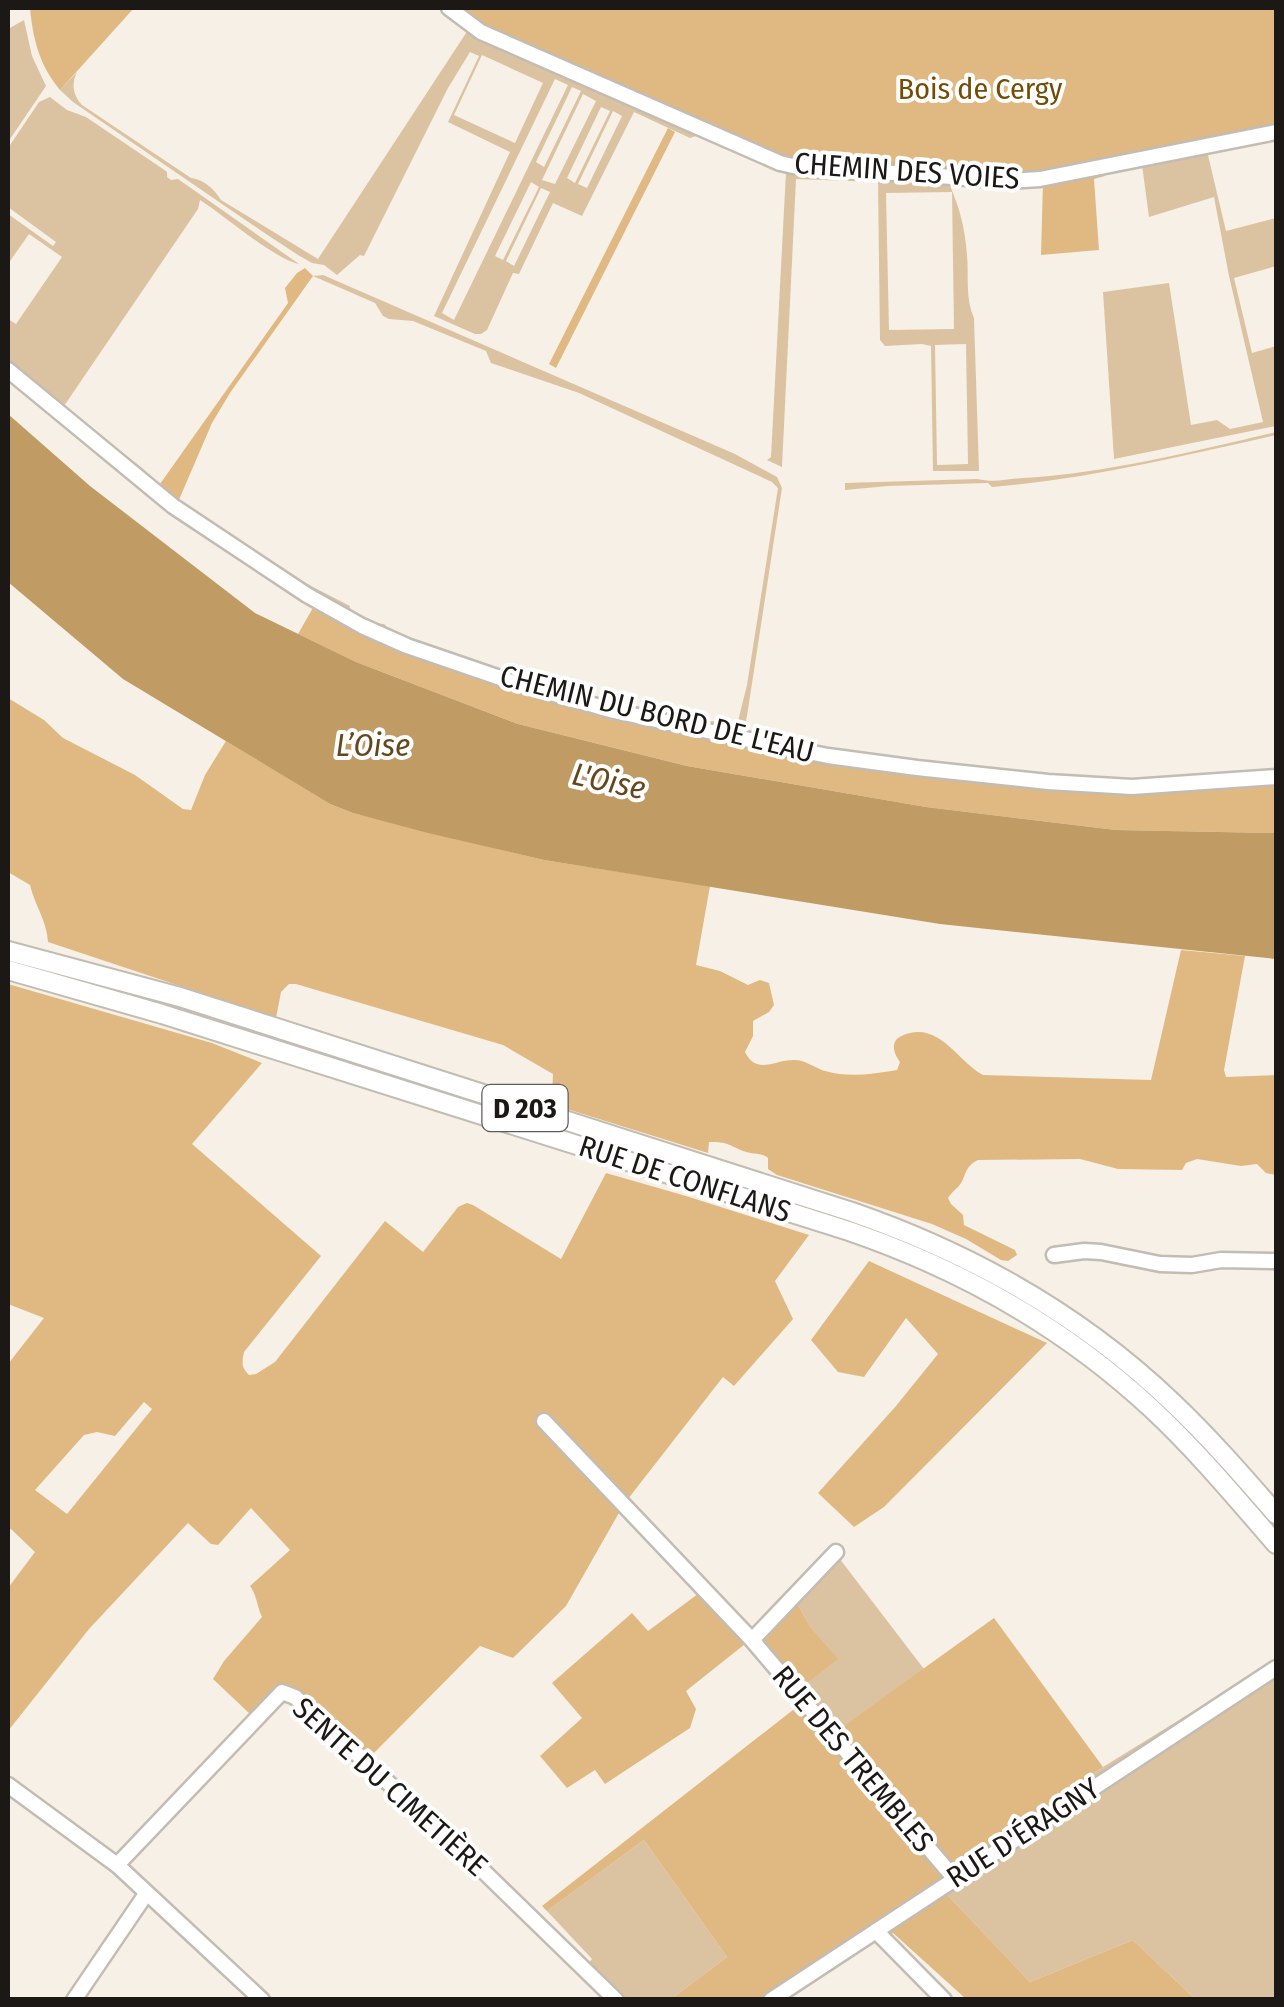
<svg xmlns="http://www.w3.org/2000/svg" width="1284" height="2007" font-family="'Fira Sans Condensed',sans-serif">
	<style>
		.green { fill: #dbc3a2; fill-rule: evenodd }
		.forest { fill: #e0b982; fill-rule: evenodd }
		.water { fill: #c09b64 }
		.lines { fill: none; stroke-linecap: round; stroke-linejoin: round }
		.minor-casing { stroke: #c2bcb2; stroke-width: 19 }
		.major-casing { stroke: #c2bcb2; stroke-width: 22 }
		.minor { stroke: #fff; stroke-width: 14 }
		.major { stroke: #fff; stroke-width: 18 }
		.labels { text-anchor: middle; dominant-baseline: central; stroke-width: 8; stroke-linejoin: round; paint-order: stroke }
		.shield { fill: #fff; stroke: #5f5d5b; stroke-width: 2.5 }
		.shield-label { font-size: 28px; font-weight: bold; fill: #1b1815 }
		.park-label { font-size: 30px; fill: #724d05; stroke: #fff }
		.street-label { font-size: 30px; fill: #1b1815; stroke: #fff }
		.water-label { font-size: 32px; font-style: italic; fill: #63481d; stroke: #fff }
	</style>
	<rect width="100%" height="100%" fill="#f7f0e6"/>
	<g class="green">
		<path d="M 440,8 L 947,179 C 959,205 965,227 967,255 C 969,276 965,298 974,318 L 979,471 L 933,471 L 931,346 L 922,344 L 885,346 L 880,340 L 878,182 L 796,179 L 782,467 L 767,460 L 771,457 L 786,172 L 696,136 L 690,138 L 634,112 L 582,216 L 553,203 L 519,274 L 513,273 L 487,330 L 481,334 L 475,334 L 434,316 L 510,152 L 448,122 L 479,56 L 470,52 L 448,88 L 364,256 L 360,255 L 337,275 L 324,265 L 312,263 L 298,255 L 266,234 L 73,102 L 60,90 L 77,72 C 71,84 73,95 82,105 L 191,178 C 205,180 214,189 221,200 L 318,259 L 468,30 ZM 482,55 L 543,83 L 515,143 L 454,115 ZM 555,79 L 568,85 L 454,320 L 442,313 ZM 572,87 L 581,91 L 544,167 L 536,162 ZM 583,94 L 596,101 L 555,184 L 542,180 ZM 601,107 L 610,111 L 575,183 L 567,178 ZM 613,111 L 622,116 L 587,188 L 578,184 ZM 531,182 L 539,187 L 503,260 L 495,256 ZM 541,188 L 550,192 L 514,266 L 506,261 ZM 952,192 L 954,329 L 889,330 L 886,193 ZM 966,344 L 968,464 L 937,465 L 935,345 Z"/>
		<polygon points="24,20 32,56 46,86 8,142 8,29"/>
		<path d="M 50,97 L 67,110 L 86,117 L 163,169 L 167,172 L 167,177 L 171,180 L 178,179 L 299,264 C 274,259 225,216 200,200 L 198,209 L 64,406 L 142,468 L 179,502 L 276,568 L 350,606 L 349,613 L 370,623 L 384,624 C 400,642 444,652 468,659 C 556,687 645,712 737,725 L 747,685 L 778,488 L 772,482 L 579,393 L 491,363 L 486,351 L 413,321 L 389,319 L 383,316 L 375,303 L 313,276 L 323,275 L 735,454 L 777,477 L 782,488 L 747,716 L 745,725 L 739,731 L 596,703 L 373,629 L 201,523 L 8,363 L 8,319 L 16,324 L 62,257 L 29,234 L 8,264 L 8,214 L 53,246 L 56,242 L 8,207 L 8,148 L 39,102 Z"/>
		<polygon points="1207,151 1226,231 1276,218 1276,266 1234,278 1252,353 1276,346 1276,426 1114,459 1103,292 1169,283 1191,425 1217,420 1230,429 1263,422 1229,276 1214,197 1149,217 1142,165"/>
		<path d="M 1276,432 L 1276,435 C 1182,456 1088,479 992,487 L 988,483 L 888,486 L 845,490 L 845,483 L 977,479 C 996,483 1005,479 1023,478 C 1108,473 1194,451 1276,432 Z"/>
		<polygon points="839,1558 924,1669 835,1732 798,1706 795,1693 837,1659 809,1625 795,1599"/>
		<polygon points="1276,1660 1276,1999 1195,1999 1133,1940 1030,1982 935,1882 1103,1767"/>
		<polygon points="644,1840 727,1957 671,1999 620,1999 586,1966 592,1959 547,1911"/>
	</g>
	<g class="forest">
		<path d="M 30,8 L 134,8 L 60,90 C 39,65 33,39 30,8 Z"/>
		<polygon points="448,8 1276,8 1276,128 1016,175 801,168 474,29"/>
		<polygon points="668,128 675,132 556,368 549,364"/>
		<polygon points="1098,173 1105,176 1094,179 1099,250 1041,255 1043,181"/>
		<polygon points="305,268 313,276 230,393 212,423 178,502 160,484 288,303 285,288 297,273"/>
		<polygon points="314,606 400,647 791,757 828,764 860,763 1046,784 1276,780 1276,833 1116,830 926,807 687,766 518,724 356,662 298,634"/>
		<path d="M 8,698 L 44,720 L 63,738 L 135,775 L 183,809 L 191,810 L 205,775 L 226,741 L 330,804 L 353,813 L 544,860 L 710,886 L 696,965 L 720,971 L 748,985 L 760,980 L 769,983 L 774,1005 L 769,1012 L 753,1021 L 753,1036 L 745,1052 C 757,1076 775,1059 795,1060 C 805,1060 815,1068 825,1071 C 849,1078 873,1074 897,1070 L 900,1062 C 896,1056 891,1048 896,1040 C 898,1037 906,1034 910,1033 C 941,1025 960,1063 983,1075 L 1151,1080 L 1181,950 L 1245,956 L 1224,1070 L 1226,1077 L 1276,1075 L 1276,1175 L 1266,1173 L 1257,1164 L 1241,1166 L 1197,1159 L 1186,1163 L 1182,1170 L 1118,1169 L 1080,1159 L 978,1160 C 962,1168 967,1178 958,1187 C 954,1191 950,1194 948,1198 L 951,1204 L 963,1215 L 964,1225 L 1015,1250 L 1017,1255 L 1008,1261 L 1001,1260 L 966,1239 L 932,1224 L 777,1175 L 768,1169 L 768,1158 C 760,1152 754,1155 743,1151 C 726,1144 729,1142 709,1142 L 708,1153 L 567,1109 L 565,1103 L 552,1097 L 553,1074 L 503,1045 L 296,984 L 289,984 L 281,992 L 276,1018 L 48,942 C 47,921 35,906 30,885 L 8,872 Z"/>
		<path d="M 8,984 L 212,1043 L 262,1063 L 192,1144 L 321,1256 L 244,1352 C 242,1362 241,1367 249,1375 L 256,1374 L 275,1362 L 385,1221 L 423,1252 L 458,1207 L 467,1203 L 473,1205 L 561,1259 L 606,1173 L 686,1196 L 809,1235 L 775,1281 L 793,1319 L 734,1386 L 723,1377 L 624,1504 L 566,1606 L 513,1658 L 480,1646 L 371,1756 L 297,1689 L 278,1686 L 250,1714 L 213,1679 L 224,1661 L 262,1617 C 257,1607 257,1595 250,1586 L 290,1550 L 251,1508 L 218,1545 L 211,1544 L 188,1523 L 89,1629 L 8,1731 L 8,1588 L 35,1552 L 11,1529 L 8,1530 L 8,1364 L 44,1318 L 8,1304 ZM 144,1402 L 152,1409 L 67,1514 L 35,1490 L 84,1435 L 97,1432 L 115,1436 Z"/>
		<polygon points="869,1261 1047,1343 884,1507 854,1527 818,1493 896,1406 938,1354 906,1318 864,1377 838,1372 811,1340"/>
		<polygon points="706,1588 745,1644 686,1691 696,1709 690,1728 605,1784 595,1770 567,1788 540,1756 582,1718 552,1683 632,1613 648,1631"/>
		<polygon points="795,1599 809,1625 838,1659 795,1693 754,1640"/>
		<polygon points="994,1618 1103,1767 936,1883 1030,1982 1133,1940 1195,1999 966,1999 893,1933 770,1999 671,1999 727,1957 644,1840 547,1911 542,1906 798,1706 835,1732"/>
	</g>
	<polygon class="water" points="8,414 90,486 255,613 356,662 518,724 687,766 926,807 1116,830 1276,833 1276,959 940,924 544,860 428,833 353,813 330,804 123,679 8,582"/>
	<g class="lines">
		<g class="minor-casing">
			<g id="minor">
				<polyline points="449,8 481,32 780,163 793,166 1010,181 1040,179 1276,132"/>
				<polyline points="8,370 173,506 307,595 362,626 407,646 515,683 614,711 773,745 828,756 917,768 1048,782 1132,787 1276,777"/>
				<polyline points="1054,1255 1084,1251 1101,1252 1160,1264 1192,1265 1221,1260 1276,1261"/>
				<polyline points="544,1421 752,1640 954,1878"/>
				<polyline points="752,1640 836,1552"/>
				<polyline points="8,1785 117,1865 262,2000"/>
				<polyline points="117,1865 282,1692 295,1697 471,1859 616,2000"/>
				<polyline points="876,1931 944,2000"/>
				<polyline points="74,2000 146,1894"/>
				<polyline points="771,2000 1276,1668"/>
			</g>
		</g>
		<g class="major-casing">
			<g id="major">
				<path d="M 8,951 L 180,997 L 852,1212 C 970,1253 1081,1315 1172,1402 C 1209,1437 1243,1476 1276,1514"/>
				<path d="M 8,970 L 162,1014 L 849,1231 C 960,1269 1065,1328 1152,1409 C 1197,1451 1236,1498 1276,1544"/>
			</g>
		</g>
		<use href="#minor" class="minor"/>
		<use href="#major" class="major"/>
	</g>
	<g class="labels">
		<rect class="shield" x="482.5" y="1085" width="85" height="46" rx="8"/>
		<g class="shield-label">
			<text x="525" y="1108">D 203</text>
		</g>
		<g class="park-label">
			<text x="980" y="89">Bois de Cergy</text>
		</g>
		<g class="street-label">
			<text transform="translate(907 171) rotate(4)">CHEMIN DES VOIES</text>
			<text transform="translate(657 714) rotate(14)">CHEMIN DU BORD DE L'EAU</text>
			<text transform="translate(685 1179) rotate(18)">RUE DE CONFLANS</text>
			<text transform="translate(853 1759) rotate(50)">RUE DES TREMBLES</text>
			<text transform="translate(390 1787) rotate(42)">SENTE DU CIMETIÈRE</text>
			<text transform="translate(1023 1833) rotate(-33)">RUE D'ÉRAGNY</text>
		</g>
		<g class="water-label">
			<text x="373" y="745">L’Oise</text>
			<text transform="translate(609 781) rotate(12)">L'Oise</text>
		</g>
	</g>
	<rect width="1284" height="2007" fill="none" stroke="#1b1815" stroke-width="20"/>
</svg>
